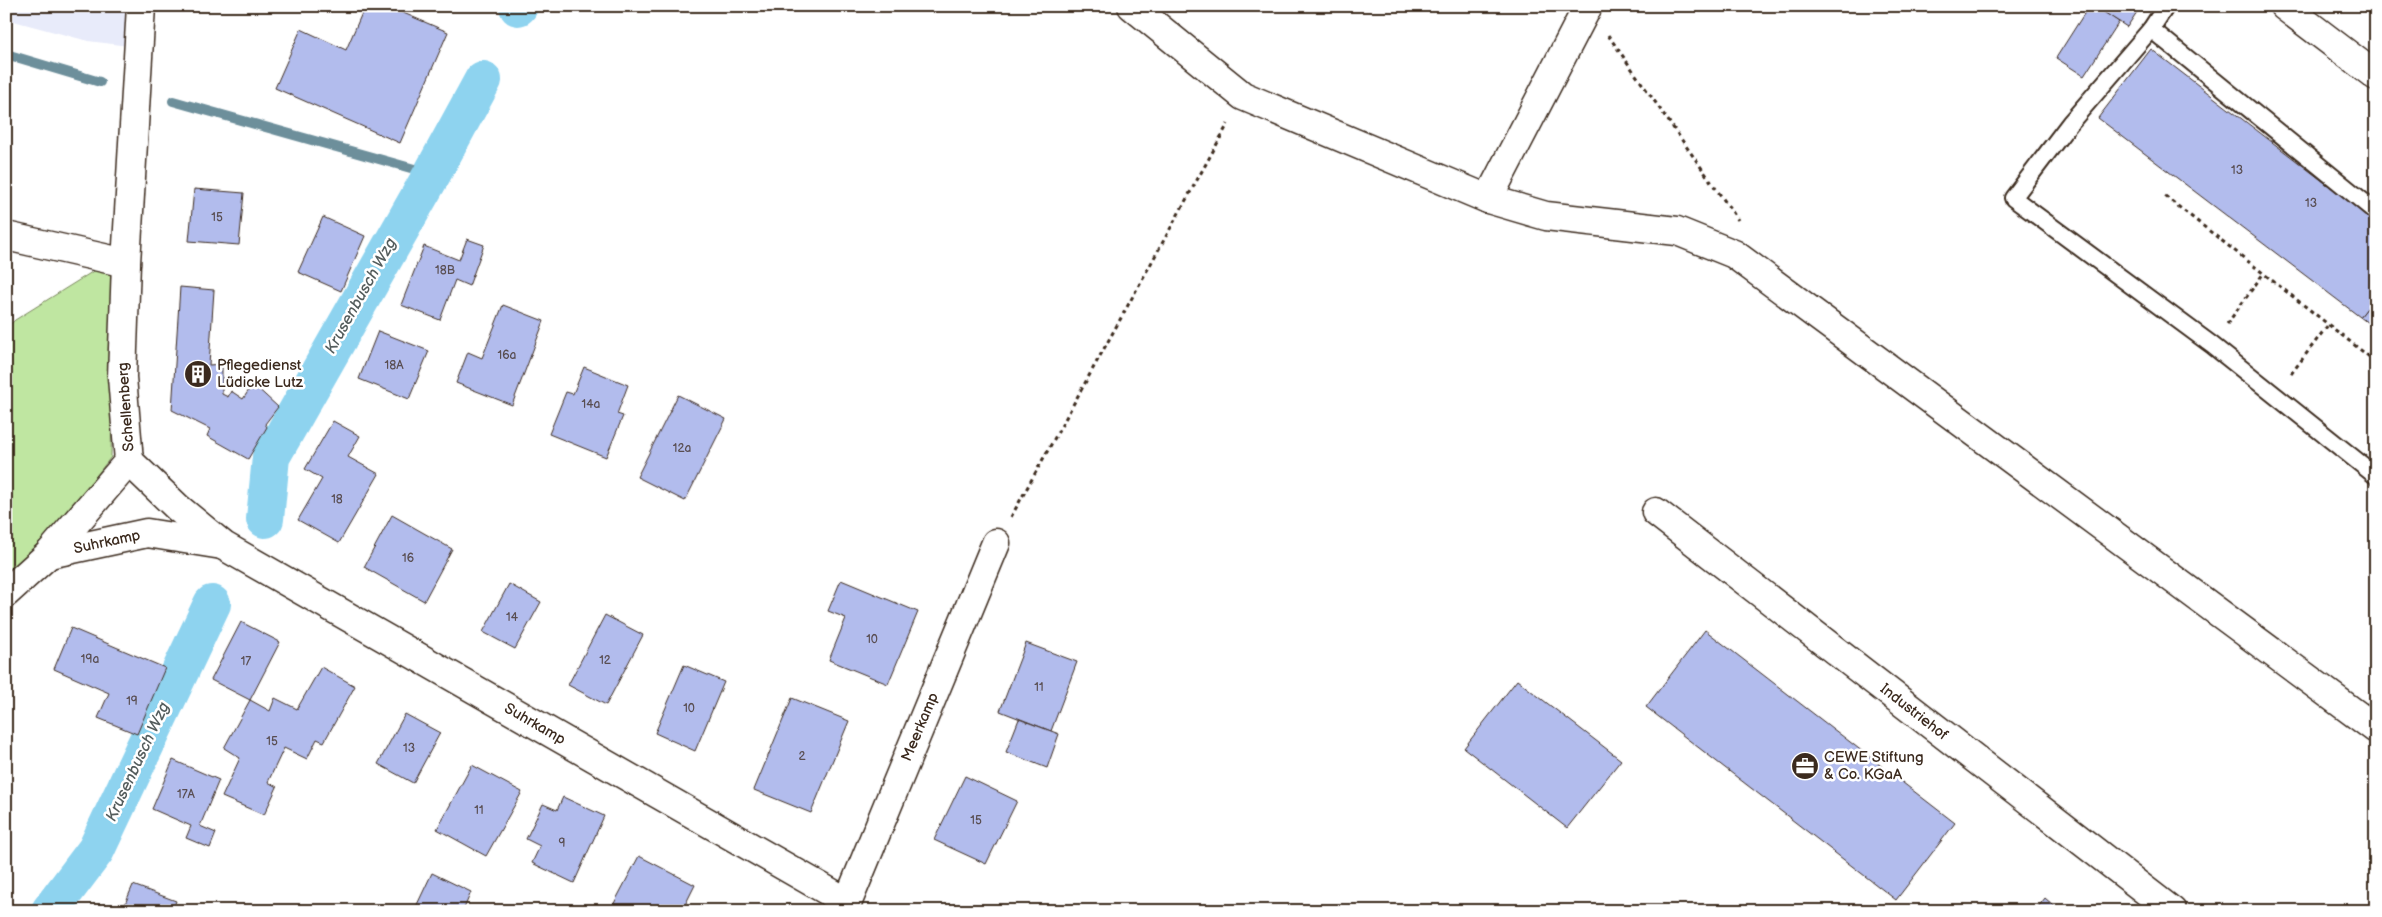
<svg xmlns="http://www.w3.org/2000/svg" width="2382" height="917" font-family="'Balsamiq Sans',sans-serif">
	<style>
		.built { fill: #e8ebfa }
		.green { fill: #bfe6a1; stroke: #7d8860 }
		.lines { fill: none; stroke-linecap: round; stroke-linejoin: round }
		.stream { stroke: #6d8f9b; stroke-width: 10 }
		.canal { stroke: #8ed3ef; stroke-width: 38 }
		.building { fill: #b2bced; stroke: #3b2a1e }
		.lane-casing { stroke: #3b2a1e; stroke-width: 20 }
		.street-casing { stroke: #3b2a1e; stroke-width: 31 }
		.path { stroke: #3b2a1e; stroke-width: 3; stroke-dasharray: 4 4; stroke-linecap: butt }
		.lane { stroke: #fff; stroke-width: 16 }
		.street { stroke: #fff; stroke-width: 28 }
		.labels { text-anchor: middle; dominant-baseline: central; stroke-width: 5; stroke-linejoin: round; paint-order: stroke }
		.number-label { font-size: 12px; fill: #594e52 }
		.poi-label { font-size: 15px; fill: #3b2a1e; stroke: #fff; text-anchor: start }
		.street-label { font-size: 15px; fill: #3b2a1e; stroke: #fff }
		.water-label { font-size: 16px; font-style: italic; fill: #545d5d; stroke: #fff }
	</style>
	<rect width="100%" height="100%" fill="#fff"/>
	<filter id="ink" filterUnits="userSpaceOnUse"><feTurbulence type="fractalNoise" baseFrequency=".02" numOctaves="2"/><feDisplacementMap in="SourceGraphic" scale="10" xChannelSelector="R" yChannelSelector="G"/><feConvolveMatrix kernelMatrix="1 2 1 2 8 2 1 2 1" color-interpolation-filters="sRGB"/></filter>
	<g filter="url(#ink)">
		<polygon class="built" points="6,6 141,6 137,47 88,41 6,19"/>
		<polygon class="green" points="100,267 114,270 111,457 60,522 6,575 6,328 15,320"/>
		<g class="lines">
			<g class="stream">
				<polyline points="6,54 100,82"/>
				<polyline points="173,101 432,174"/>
			</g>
			<g class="canal">
				<polyline points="518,7 519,6"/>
				<polyline points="265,519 271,457 432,174 483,80"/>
				<polyline points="50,911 96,850 212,604"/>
			</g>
		</g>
		<g class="building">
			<polygon points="365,6 387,6 448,32 400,143 275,88 301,29 346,50"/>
			<polygon points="2089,6 2096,6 2119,22 2084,76 2056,58"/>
			<polygon points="2105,6 2141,6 2127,27 2102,11"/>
			<polygon points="2151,49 2376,222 2376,297 2360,317 2098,118"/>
			<polygon points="194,189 244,193 239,245 189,241"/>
			<polygon points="323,217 365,236 341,291 298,272"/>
			<polygon points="467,239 484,245 469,286 455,280 440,320 401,305 424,246 459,260"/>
			<polygon points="180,287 214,290 209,365 222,364 222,394 228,397 231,391 243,399 253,384 278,407 265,424 267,427 248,459 207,436 210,429 172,410"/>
			<polygon points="2376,297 2376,329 2360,317"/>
			<polygon points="503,305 544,321 512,405 456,383 468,352 482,358"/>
			<polygon points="378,331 429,351 409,399 359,379"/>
			<polygon points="584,367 628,385 617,414 623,416 606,457 549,434 566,392 573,394"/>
			<polygon points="678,395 726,419 685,501 637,477"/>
			<polygon points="333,421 360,436 348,457 379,474 339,543 298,520 322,479 305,469"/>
			<polygon points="392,515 452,549 424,601 364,567"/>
			<polygon points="841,580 918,612 888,684 829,660 846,618 828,611"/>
			<polygon points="509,584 541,602 515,649 483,632"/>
			<polygon points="605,615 643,635 606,705 568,685"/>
			<polygon points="241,622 280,642 250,700 211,680"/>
			<polygon points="71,628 165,668 137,734 98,718 109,693 54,669"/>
			<polygon points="1705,630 1955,823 1896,900 1646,707"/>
			<polygon points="1026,643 1077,662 1051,731 1000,711"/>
			<polygon points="684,665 724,682 695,751 655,733"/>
			<polygon points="321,667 355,686 324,742 317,739 307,759 284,748 268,782 277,787 264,815 222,797 240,758 224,748 250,700 270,711 275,698 297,709"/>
			<polygon points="1517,680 1621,760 1567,828 1464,748"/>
			<polygon points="792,698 849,721 811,813 754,790"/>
			<polygon points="405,714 440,733 413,783 378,764"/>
			<polygon points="1019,719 1059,734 1047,768 1006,752"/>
			<polygon points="173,760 219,780 200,826 216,833 210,848 186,838 191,826 152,809"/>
			<polygon points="472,765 522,792 486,856 437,829"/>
			<polygon points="965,776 1017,801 986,864 934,840"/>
			<polygon points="563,797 604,816 574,883 532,863 540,846 526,839 543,804 557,810"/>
			<polygon points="639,856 695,885 682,911 610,911"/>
			<polygon points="432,873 471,892 463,911 414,911"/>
			<polygon points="133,885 176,901 172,911 122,911"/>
			<polygon points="2045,898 2060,911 2035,911"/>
		</g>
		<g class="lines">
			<g class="lane-casing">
				<g id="lane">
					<polyline points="2166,6 2151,29 2070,123 2013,198 2212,345 2376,476"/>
					<polyline points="2151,29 2376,212"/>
				</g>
			</g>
			<g class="street-casing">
				<g id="street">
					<polyline points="1132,6 1243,96 1488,199 1546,216 1677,231 1734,254 2376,729"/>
					<polyline points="2284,6 2376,76"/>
					<polyline points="1488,199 1588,6"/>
					<polyline points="6,236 126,263"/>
					<polyline points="129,461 178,508 224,546 847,902"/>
					<polyline points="1656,512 2172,911"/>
					<polyline points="49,554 147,533 222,545"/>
					<polyline points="6,593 49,554 129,461 122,377 126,263 141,6"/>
					<polyline points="844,911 996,543"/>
				</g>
			</g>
			<g class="path">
				<polyline points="1608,35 1738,220"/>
				<polyline points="2165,196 2376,362"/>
				<polyline points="2227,324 2263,274"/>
				<polyline points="2291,374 2328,325"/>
				<polyline points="1011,517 1228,124"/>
			</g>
			<use href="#lane" class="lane"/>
			<use href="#street" class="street"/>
		</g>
	</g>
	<defs>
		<g id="building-disc" transform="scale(1.4375)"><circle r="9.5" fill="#3b2a1e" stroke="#fff"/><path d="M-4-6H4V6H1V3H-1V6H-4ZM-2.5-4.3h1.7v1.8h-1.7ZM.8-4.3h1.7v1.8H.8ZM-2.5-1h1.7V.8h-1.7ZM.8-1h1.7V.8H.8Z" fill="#fff"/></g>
		<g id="office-disc" transform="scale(1.4375)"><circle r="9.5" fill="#3b2a1e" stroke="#fff"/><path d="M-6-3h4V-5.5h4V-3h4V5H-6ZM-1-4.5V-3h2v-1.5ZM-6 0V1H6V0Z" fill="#fff"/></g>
	</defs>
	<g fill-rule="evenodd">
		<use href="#building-disc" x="198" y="374"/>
		<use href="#office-disc" x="1805" y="766"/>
	</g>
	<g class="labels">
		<g class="number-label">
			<text x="2237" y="170">13</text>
			<text x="2311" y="203">13</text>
			<text x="217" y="217">15</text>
			<text x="445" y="270">18B</text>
			<text x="507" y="355">16a</text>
			<text x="394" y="365">18A</text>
			<text x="591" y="404">14a</text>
			<text x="682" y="448">12a</text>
			<text x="337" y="499">18</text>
			<text x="408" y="558">16</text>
			<text x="512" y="617">14</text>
			<text x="872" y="639">10</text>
			<text x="90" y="659">19a</text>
			<text x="605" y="660">12</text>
			<text x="246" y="661">17</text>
			<text x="1039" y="687">11</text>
			<text x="132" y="701">19</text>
			<text x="689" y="708">10</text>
			<text x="272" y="741">15</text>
			<text x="409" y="748">13</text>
			<text x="802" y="756">2</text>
			<text x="186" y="794">17A</text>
			<text x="479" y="810">11</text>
			<text x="976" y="820">15</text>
			<text x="562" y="843">9</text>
		</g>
		<g class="poi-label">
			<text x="217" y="365">Pflegedienst<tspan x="217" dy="17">Lüdicke Lutz</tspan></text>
			<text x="1824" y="757">CEWE Stiftung<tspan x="1824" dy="17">&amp; Co. KGaA</tspan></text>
		</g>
		<g class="street-label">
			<text transform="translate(126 407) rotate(-94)">Schellenberg</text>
			<text transform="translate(107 542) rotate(-12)">Suhrkamp</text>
			<text transform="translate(1914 712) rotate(38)">Industriehof</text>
			<text transform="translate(535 724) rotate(30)">Suhrkamp</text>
			<text transform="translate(920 727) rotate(-67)">Meerkamp</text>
		</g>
		<g class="water-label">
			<text transform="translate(361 296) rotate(-61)">Krusenbusch Wzg</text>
			<text transform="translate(138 762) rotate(-65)">Krusenbusch Wzg</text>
		</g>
	</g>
	<rect width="2382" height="917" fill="none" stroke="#fff" stroke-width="25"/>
	<rect x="12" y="12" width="2357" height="892" fill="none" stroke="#3b2a1e" stroke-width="2" filter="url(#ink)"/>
</svg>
